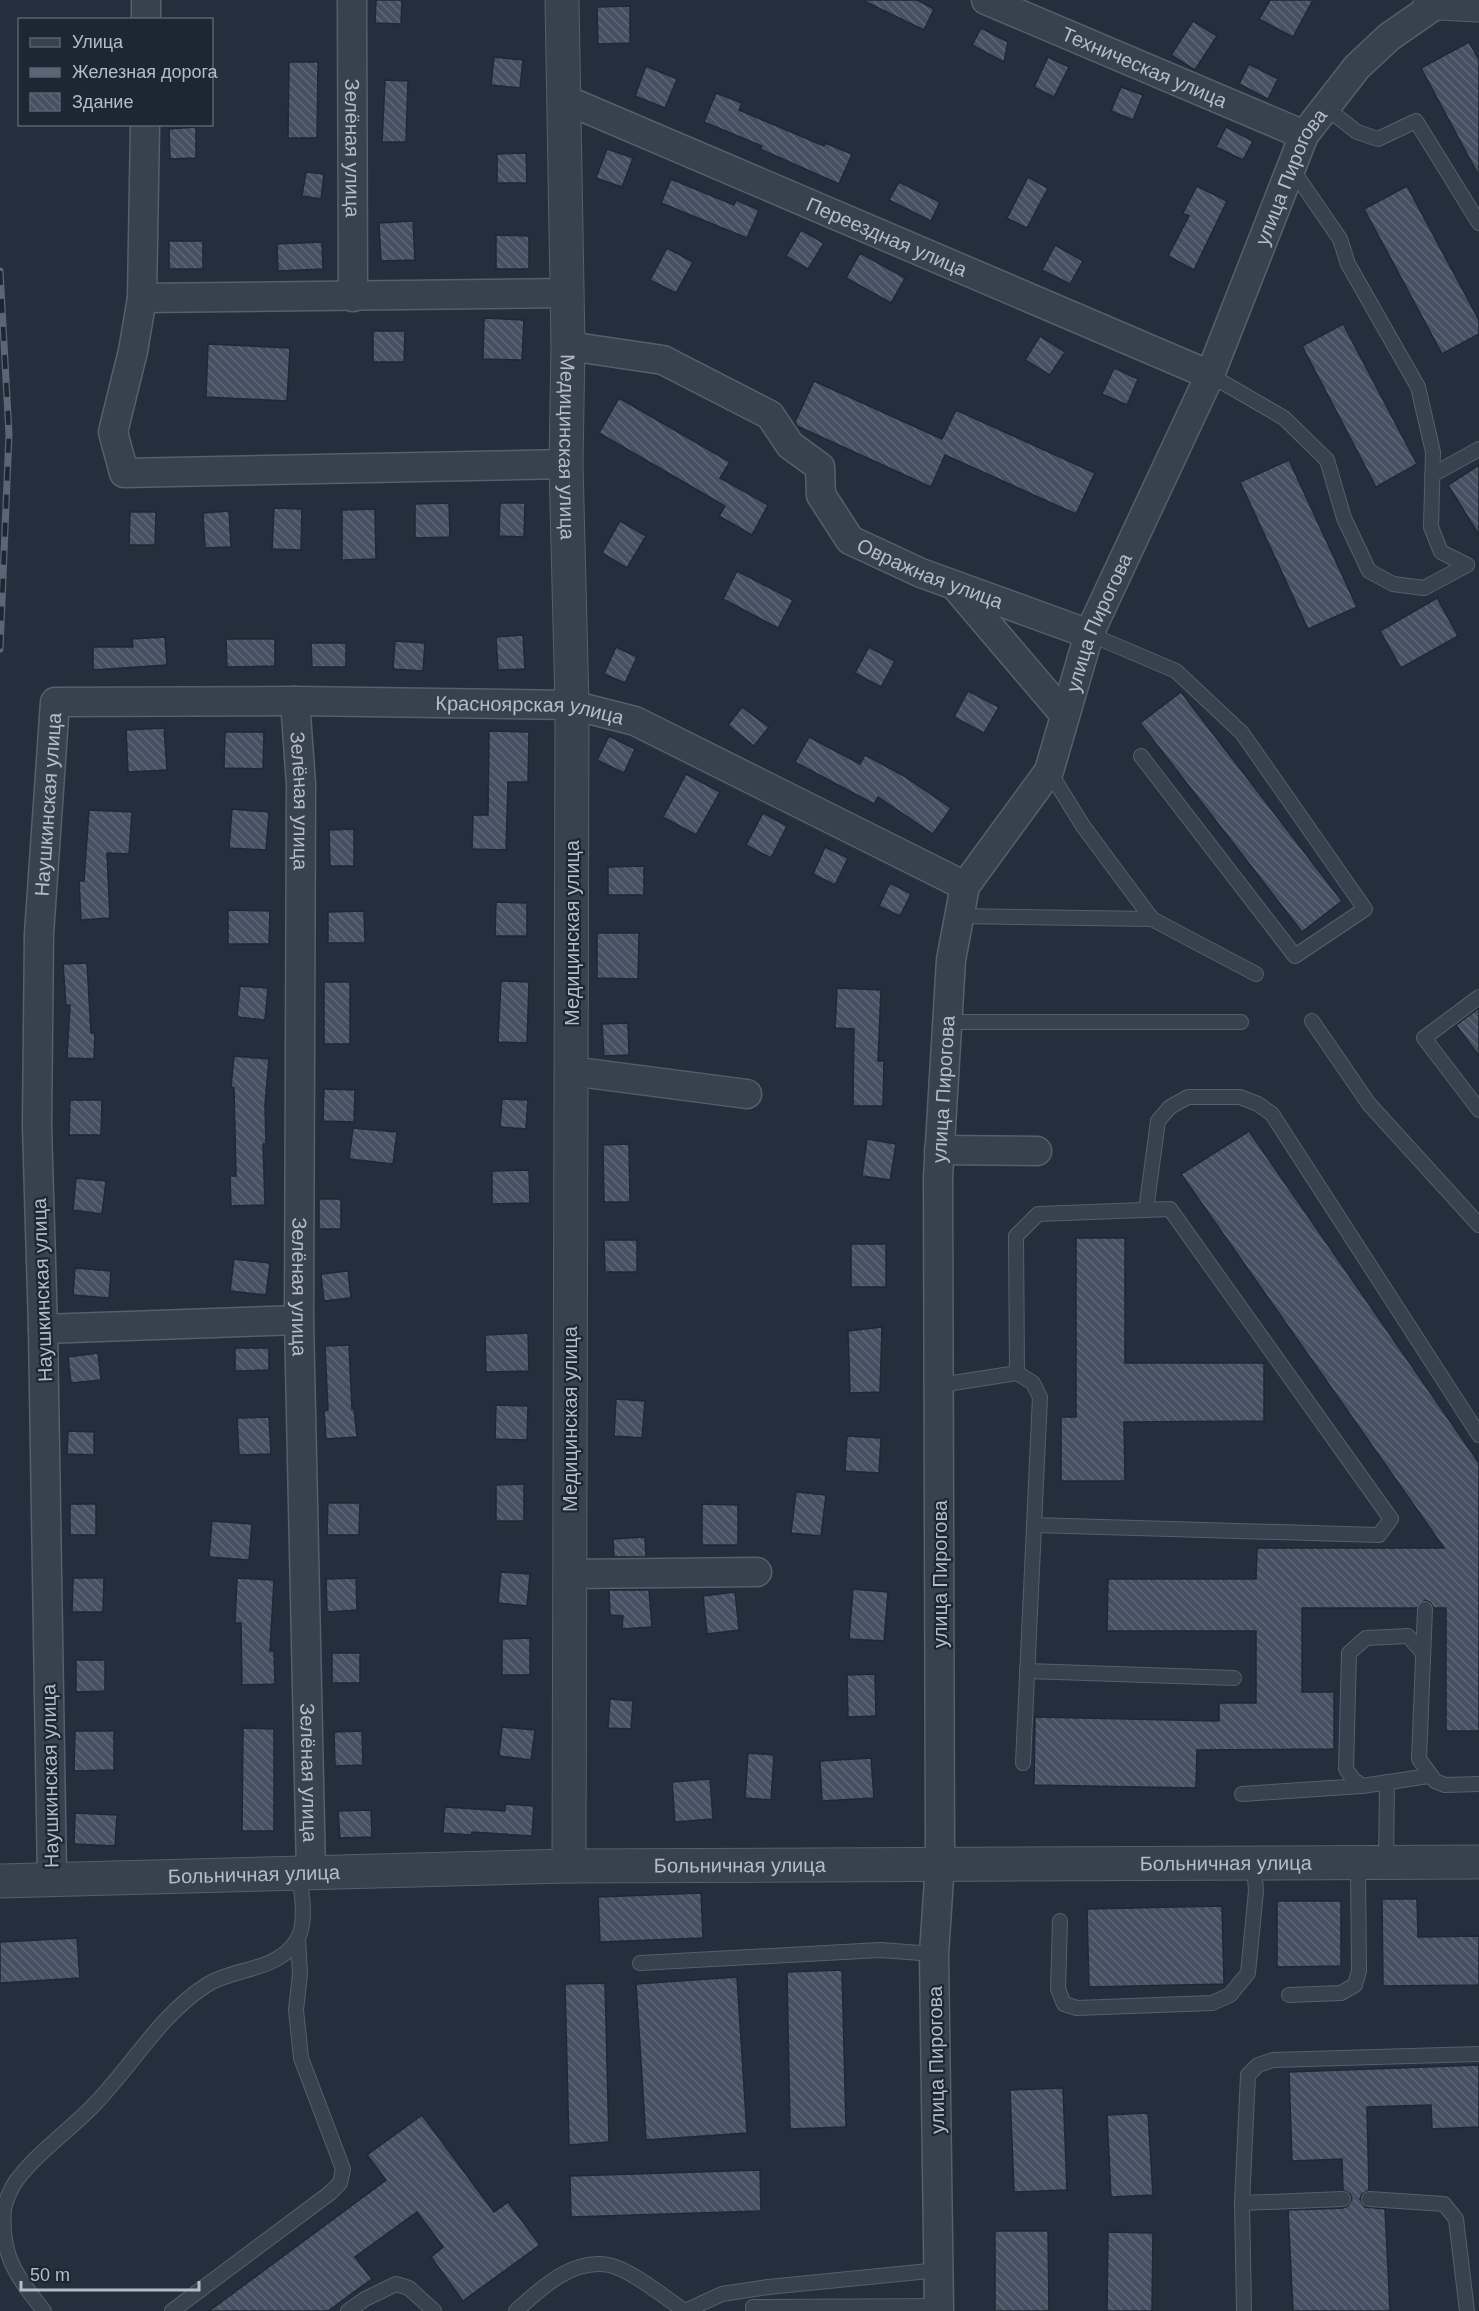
<svg xmlns="http://www.w3.org/2000/svg" width="1479" height="2311" font-family="Helvetica,sans-serif">
	<style>
		.building { fill: url(#building-back-hatch); stroke: #1f2835; stroke-width: 1.5 }
		.lines { fill: none; stroke-linecap: round; stroke-linejoin: round }
		.service-casing { stroke: #565f6c; stroke-width: 16 }
		.minor-casing { stroke: #565f6c; stroke-width: 31 }
		.tertiary-casing { stroke: #565f6c; stroke-width: 35 }
		.service { stroke: #38414e; stroke-width: 14 }
		.minor { stroke: #38414e; stroke-width: 28 }
		.tertiary { stroke: #38414e; stroke-width: 33 }
		.rail-casing { stroke: #5a6575; stroke-width: 7 }
		.rail { stroke: #1d2633; stroke-width: 4.5; stroke-dasharray: 14; stroke-linecap: butt }
		.labels { text-anchor: middle; dominant-baseline: central; stroke-width: 4.5; stroke-linejoin: round; paint-order: stroke }
		.street-label { font-size: 20px; fill: #b4bcc9; stroke: #1d2633 }
	</style>
	<defs>
		<pattern id="building-back-hatch" width="6" height="6" patternUnits="userSpaceOnUse" patternTransform="scale(1.5)"><rect width="6" height="6" fill="#455162"/><path d="M-1 5l2 2M0 0l6 6M5-1l2 2" fill="none" stroke="#5d6877"/></pattern>
	</defs>
	<rect width="100%" height="100%" fill="#242f3e"/>
	<g class="building">
		<polygon points="376,0 402,0 401,24 375,23"/>
		<polygon points="862,0 917,0 934,9 924,30"/>
		<polygon points="1270,0 1313,0 1293,37 1259,19"/>
		<polygon points="630,6 630,43 598,44 597,7"/>
		<polygon points="1193,21 1217,36 1195,70 1171,55"/>
		<polygon points="981,28 1008,42 1004,62 972,45"/>
		<polygon points="1469,42 1479,60 1479,176 1421,68"/>
		<polygon points="494,57 523,60 520,88 491,85"/>
		<polygon points="1048,57 1069,67 1054,97 1034,87"/>
		<polygon points="289,62 318,62 317,138 288,138"/>
		<polygon points="1249,64 1278,79 1268,99 1239,84"/>
		<polygon points="646,66 677,79 665,108 635,96"/>
		<polygon points="385,80 408,81 406,142 382,142"/>
		<polygon points="1121,87 1143,95 1133,120 1111,111"/>
		<polygon points="716,93 742,103 739,110 824,146 825,143 852,154 839,184 760,149 762,146 704,122"/>
		<polygon points="196,127 196,158 170,159 169,129"/>
		<polygon points="1226,127 1253,141 1243,160 1216,147"/>
		<polygon points="607,149 633,158 622,187 596,178"/>
		<polygon points="526,153 527,183 497,183 497,154"/>
		<polygon points="306,172 324,174 321,199 302,196"/>
		<polygon points="1028,177 1048,188 1027,228 1007,218"/>
		<polygon points="671,179 734,205 736,200 759,210 747,238 661,203"/>
		<polygon points="899,182 940,202 931,221 889,200"/>
		<polygon points="1197,186 1227,201 1194,270 1168,256 1189,216 1183,213"/>
		<polygon points="1407,186 1479,320 1479,334 1442,354 1364,209"/>
		<polygon points="413,221 415,260 381,261 379,223"/>
		<polygon points="801,230 824,243 808,269 786,256"/>
		<polygon points="496,235 529,236 529,269 496,269"/>
		<rect x="169" y="241" width="34" height="28"/>
		<polygon points="322,242 323,269 278,271 277,244"/>
		<polygon points="1055,245 1083,261 1070,284 1042,270"/>
		<polygon points="667,248 693,262 676,293 650,280"/>
		<polygon points="860,253 905,278 891,303 846,278"/>
		<polygon points="484,318 524,320 522,360 483,359"/>
		<polygon points="1343,324 1417,464 1376,487 1302,346"/>
		<polygon points="373,331 405,331 404,362 373,362"/>
		<polygon points="1040,336 1065,352 1050,375 1025,360"/>
		<polygon points="208,344 290,348 287,401 206,397"/>
		<polygon points="1114,368 1138,379 1127,405 1102,394"/>
		<polygon points="814,381 942,439 956,410 1095,473 1076,514 945,455 931,487 797,426 795,422"/>
		<polygon points="619,398 730,462 720,478 768,505 752,535 719,516 725,506 599,433"/>
		<polygon points="1289,460 1357,607 1308,629 1240,482"/>
		<polygon points="1479,465 1479,535 1448,485"/>
		<polygon points="449,503 450,537 415,538 415,504"/>
		<polygon points="500,503 525,503 524,537 499,536"/>
		<polygon points="274,508 302,509 301,550 272,549"/>
		<polygon points="375,509 376,559 342,560 342,510"/>
		<polygon points="229,511 231,547 205,548 203,513"/>
		<polygon points="130,512 156,512 155,545 129,545"/>
		<polygon points="620,521 646,536 627,568 602,553"/>
		<polygon points="737,571 793,600 778,628 723,599"/>
		<polygon points="1437,598 1458,636 1401,668 1380,631"/>
		<polygon points="523,635 525,669 498,670 496,637"/>
		<polygon points="165,637 167,665 93,670 93,647 133,647 132,639"/>
		<polygon points="226,639 275,639 275,666 227,667"/>
		<polygon points="395,641 425,643 423,671 393,669"/>
		<polygon points="311,643 346,643 346,667 312,667"/>
		<polygon points="616,647 637,657 625,683 604,674"/>
		<polygon points="869,647 895,661 881,687 855,673"/>
		<polygon points="968,691 999,707 984,733 954,717"/>
		<polygon points="1181,692 1342,901 1302,932 1140,723"/>
		<polygon points="742,707 769,727 754,746 728,725"/>
		<polygon points="164,728 167,770 128,772 126,730"/>
		<polygon points="489,731 529,732 528,782 508,782 506,850 472,849 473,815 488,815"/>
		<polygon points="225,732 264,732 263,769 224,768"/>
		<polygon points="609,736 635,749 624,773 597,760"/>
		<polygon points="809,737 860,764 865,755 904,776 951,808 933,834 878,797 874,804 795,762"/>
		<polygon points="686,774 720,792 696,835 663,817"/>
		<polygon points="232,809 269,812 266,850 229,848"/>
		<polygon points="89,810 132,812 129,854 107,853 110,918 81,920 79,881 84,881"/>
		<polygon points="763,813 787,826 771,858 746,845"/>
		<polygon points="354,829 354,866 330,866 329,830"/>
		<polygon points="825,847 848,858 835,885 813,874"/>
		<polygon points="644,866 644,895 608,895 608,867"/>
		<polygon points="890,883 911,894 900,916 879,906"/>
		<polygon points="496,902 527,903 527,936 495,936"/>
		<polygon points="228,910 270,911 269,944 228,944"/>
		<polygon points="364,911 365,943 328,943 328,912"/>
		<polygon points="597,933 639,933 638,979 597,978"/>
		<polygon points="87,963 91,1033 95,1033 94,1059 67,1058 70,1005 66,1005 63,964"/>
		<polygon points="501,981 529,982 527,1043 498,1042"/>
		<rect x="324" y="982" width="26" height="62"/>
		<polygon points="240,986 268,988 265,1020 237,1017"/>
		<polygon points="837,988 881,990 878,1061 884,1061 883,1106 853,1106 854,1029 835,1028"/>
		<polygon points="1479,1008 1479,1056 1456,1025"/>
		<polygon points="628,1023 629,1055 604,1056 602,1024"/>
		<polygon points="234,1056 269,1059 265,1105 266,1144 263,1144 265,1205 231,1206 230,1176 236,1176 234,1088 231,1087"/>
		<polygon points="324,1089 355,1090 354,1122 323,1121"/>
		<polygon points="502,1099 528,1100 526,1129 500,1127"/>
		<polygon points="70,1100 102,1100 101,1135 69,1135"/>
		<polygon points="353,1128 397,1132 393,1164 349,1159"/>
		<polygon points="1249,1131 1479,1463 1479,1731 1446,1731 1446,1608 1434,1608 1430,1602 1425,1600 1416,1608 1302,1608 1302,1692 1334,1692 1334,1749 1197,1750 1196,1788 1034,1785 1035,1717 1219,1721 1219,1703 1256,1703 1256,1631 1107,1631 1108,1579 1256,1579 1257,1548 1444,1548 1181,1174"/>
		<polygon points="867,1139 896,1144 890,1180 862,1176"/>
		<polygon points="629,1144 630,1202 604,1202 603,1145"/>
		<polygon points="529,1170 530,1203 492,1204 492,1171"/>
		<polygon points="76,1178 106,1181 102,1214 73,1210"/>
		<rect x="319" y="1199" width="22" height="30"/>
		<polygon points="1076,1238 1125,1238 1125,1363 1264,1363 1264,1421 1124,1422 1125,1481 1061,1481 1061,1417 1076,1417"/>
		<polygon points="604,1240 637,1240 637,1272 605,1272"/>
		<rect x="851" y="1244" width="35" height="43"/>
		<polygon points="234,1259 270,1263 266,1295 230,1291"/>
		<polygon points="75,1268 111,1271 109,1298 73,1295"/>
		<polygon points="348,1271 351,1298 324,1301 321,1274"/>
		<polygon points="882,1327 880,1392 850,1393 848,1331"/>
		<polygon points="528,1333 529,1371 486,1372 485,1335"/>
		<polygon points="349,1345 352,1409 354,1409 357,1437 326,1439 324,1411 328,1410 325,1346"/>
		<polygon points="235,1348 269,1348 269,1370 235,1371"/>
		<polygon points="98,1353 101,1380 71,1383 68,1357"/>
		<polygon points="616,1399 645,1401 642,1438 614,1436"/>
		<polygon points="496,1405 528,1406 527,1440 495,1439"/>
		<polygon points="269,1417 271,1454 239,1455 237,1418"/>
		<polygon points="68,1431 94,1432 94,1455 67,1454"/>
		<polygon points="847,1436 881,1438 879,1473 845,1471"/>
		<polygon points="524,1484 524,1521 496,1521 496,1485"/>
		<polygon points="796,1492 826,1495 821,1536 791,1533"/>
		<polygon points="328,1503 360,1503 359,1535 327,1535"/>
		<rect x="70" y="1504" width="26" height="31"/>
		<polygon points="702,1504 738,1505 738,1545 702,1545"/>
		<polygon points="212,1521 252,1524 249,1560 209,1557"/>
		<polygon points="645,1537 646,1557 614,1557 613,1539"/>
		<polygon points="501,1572 530,1574 527,1606 498,1603"/>
		<polygon points="73,1578 104,1578 103,1612 72,1612"/>
		<polygon points="237,1578 274,1580 270,1651 274,1651 275,1684 242,1685 241,1623 235,1623"/>
		<polygon points="356,1578 357,1610 327,1612 326,1579"/>
		<polygon points="853,1589 888,1592 884,1641 849,1639"/>
		<polygon points="609,1590 649,1590 652,1627 622,1629 623,1616 610,1615"/>
		<polygon points="735,1592 739,1630 707,1634 703,1596"/>
		<polygon points="530,1638 530,1675 502,1675 502,1639"/>
		<rect x="332" y="1653" width="28" height="30"/>
		<polygon points="76,1660 105,1660 105,1691 76,1692"/>
		<polygon points="875,1674 876,1716 848,1717 847,1675"/>
		<polygon points="610,1699 633,1701 631,1729 608,1728"/>
		<polygon points="502,1727 535,1730 531,1760 499,1756"/>
		<polygon points="243,1728 274,1729 274,1831 242,1831"/>
		<polygon points="75,1731 114,1731 114,1770 74,1771"/>
		<polygon points="362,1731 363,1765 335,1766 334,1732"/>
		<polygon points="748,1753 774,1755 771,1800 745,1798"/>
		<polygon points="871,1758 874,1798 822,1801 820,1761"/>
		<polygon points="710,1779 713,1819 675,1822 672,1782"/>
		<polygon points="505,1804 534,1806 532,1836 472,1832 472,1835 443,1833 445,1807 505,1811"/>
		<polygon points="371,1810 372,1837 340,1838 338,1811"/>
		<polygon points="75,1813 117,1815 115,1846 74,1844"/>
		<polygon points="701,1893 703,1938 600,1942 598,1897"/>
		<polygon points="1382,1899 1417,1899 1418,1937 1479,1936 1479,1985 1383,1986"/>
		<polygon points="1277,1901 1341,1901 1341,1966 1277,1967"/>
		<polygon points="1222,1906 1224,1984 1089,1987 1087,1909"/>
		<polygon points="77,1938 80,1978 0,1983 0,1942"/>
		<polygon points="842,1970 846,2127 790,2129 787,1972"/>
		<polygon points="737,1977 747,2133 646,2140 636,1984"/>
		<polygon points="605,1983 609,2142 569,2145 565,1984"/>
		<polygon points="1479,2065 1479,2127 1432,2129 1431,2105 1367,2107 1369,2190 1362,2194 1360,2199 1365,2207 1385,2209 1390,2311 1293,2311 1288,2210 1343,2208 1348,2206 1352,2199 1350,2194 1343,2190 1342,2159 1292,2161 1289,2072"/>
		<polygon points="1063,2088 1067,2190 1014,2192 1010,2090"/>
		<polygon points="1148,2113 1153,2195 1111,2197 1107,2115"/>
		<polygon points="422,2115 494,2212 508,2202 540,2245 463,2301 431,2257 443,2247 417,2212 355,2257 372,2279 328,2311 209,2311 386,2180 367,2155"/>
		<polygon points="760,2170 761,2211 571,2217 570,2176"/>
		<polygon points="995,2231 1048,2231 1049,2311 995,2311"/>
		<polygon points="1108,2232 1153,2233 1152,2311 1107,2311"/>
	</g>
	<g class="lines">
		<g class="service-casing">
			<g id="service">
				<polyline points="1325,107 1357,132 1378,139 1416,121 1479,223"/>
				<polyline points="1292,169 1340,239 1348,264 1418,387 1433,452 1431,527 1441,552 1467,565"/>
				<polyline points="1210,375 1284,418 1327,460 1344,518 1369,571 1393,584 1424,588 1467,565"/>
				<polyline points="1432,475 1479,449"/>
				<polyline points="1089,634 1176,671 1242,733 1365,909 1295,956 1141,756"/>
				<polyline points="1049,771 1083,826 1152,919"/>
				<polyline points="959,916 1152,919 1256,974"/>
				<polyline points="1479,997 1424,1038 1479,1110"/>
				<polyline points="1312,1021 1369,1104 1479,1225"/>
				<polyline points="947,1022 1241,1022"/>
				<polyline points="1146,1210 1158,1121 1170,1107 1188,1097 1240,1097 1258,1104 1272,1114 1479,1435"/>
				<polyline points="1017,1373 1016,1236 1038,1214 1170,1209 1391,1519 1379,1535 1034,1525"/>
				<polyline points="940,1385 1017,1373 1033,1383 1040,1397 1023,1763"/>
				<polyline points="1425,1609 1419,1759 1435,1781 1445,1785 1479,1784"/>
				<polyline points="1423,1653 1408,1636 1366,1638 1349,1653 1346,1769 1353,1779 1362,1786 1429,1776"/>
				<polyline points="1027,1671 1234,1678"/>
				<polyline points="1242,1794 1362,1786"/>
				<polyline points="1386,1863 1387,1782"/>
				<polyline points="1060,1921 1058,1989 1064,2004 1077,2008 1212,2003 1230,1995 1248,1973 1256,1891 1254,1865"/>
				<polyline points="640,1963 880,1950 934,1954"/>
				<polyline points="1289,1995 1341,1993 1355,1985 1359,1971 1358,1864"/>
				<polyline points="1369,2199 1444,2204 1456,2219 1467,2311"/>
				<polyline points="1242,2203 1343,2199"/>
				<path d="M 44,2311 C 18,2278 0,2256 4,2210 C 5,2202 11,2188 16,2181 C 36,2154 67,2132 91,2108 C 131,2068 157,2018 205,1986 C 234,1967 277,1972 297,1940 C 307,1923 302,1891 298,1873"/>
				<polyline points="172,2311 330,2193 340,2183 343,2169 301,2058 296,2010 300,1974 298,1938"/>
				<polyline points="348,2311 365,2299 396,2284 409,2288 434,2311"/>
				<path d="M 516,2311 C 540,2289 572,2258 609,2265 C 632,2270 665,2298 685,2311"/>
				<polyline points="685,2311 722,2294 768,2287 939,2270"/>
				<polyline points="753,2311 753,2307 939,2306"/>
				<polyline points="1244,2311 1242,2203 1248,2075 1258,2065 1273,2060 1479,2054"/>
			</g>
		</g>
		<g class="minor-casing">
			<g id="minor">
				<polyline points="146,0 146,20"/>
				<path id="s1" d="M 352,0 L 353,297"/>
				<path id="s2" d="M 986,0 L 1304,135"/>
				<path id="s3" d="M 564,99 L 1210,375"/>
				<polyline points="145,124 142,298 133,351 113,432 124,473 566,464"/>
				<polyline points="142,298 566,293"/>
				<path id="s4" d="M 568,346 L 663,360 L 770,415 L 790,445 L 820,467 L 821,495 L 850,540 L 921,573 L 1089,634"/>
				<polyline points="955,586 1064,714"/>
				<path id="s5" d="M 295,701 L 301,784 L 299,1320 L 311,1873"/>
				<polyline points="571,1071 747,1094"/>
				<polyline points="939,1150 1037,1151"/>
				<polyline points="43,1329 299,1320"/>
				<polyline points="570,1574 757,1572"/>
				<path id="s6" d="M 52,1878 L 43,1329 L 37,1126 L 39,934 L 55,702 L 295,701 L 572,705 L 635,721 L 965,886"/>
				<path id="s7" d="M 939,2311 L 934,1954 L 940,1863 L 938,1177 L 951,960 L 965,886 L 1049,771 L 1089,634 L 1210,375 L 1304,135 L 1357,67 L 1389,37 L 1438,3"/>
			</g>
		</g>
		<g class="tertiary-casing">
			<g id="tertiary">
				<path id="s8" d="M 562,0 L 568,346 L 566,464 L 572,705 L 569,1866"/>
				<polyline points="1430,0 1438,3 1479,5"/>
				<path id="s9" d="M 0,1881 L 569,1866 L 1479,1862"/>
			</g>
		</g>
		<use href="#service" class="service"/>
		<use href="#minor" class="minor"/>
		<use href="#tertiary" class="tertiary"/>
		<g class="rail-casing">
			<polyline id="rail" points="0,271 9,434 0,649"/>
		</g>
		<use href="#rail" class="rail"/>
	</g>
	<g class="labels">
		<g class="street-label">
			<text stroke="none"><textPath href="#s2" startOffset="172">Техническая улица</textPath></text>
			<text stroke="none"><textPath href="#s1" startOffset="148">Зелёная улица</textPath></text>
			<text stroke="none"><textPath href="#s7" startOffset="2212">улица Пирогова</textPath></text>
			<text stroke="none"><textPath href="#s3" startOffset="351">Переездная улица</textPath></text>
			<text stroke="none"><textPath href="#s8" startOffset="447">Медицинская улица</textPath></text>
			<text stroke="none"><textPath href="#s4" startOffset="458">Овражная улица</textPath></text>
			<text stroke="none"><textPath href="#s7" startOffset="1726">улица Пирогова</textPath></text>
			<text stroke="none"><textPath href="#s6" startOffset="1652">Красноярская улица</textPath></text>
			<text stroke="none"><textPath href="#s5" startOffset="100">Зелёная улица</textPath></text>
			<text stroke="none"><textPath href="#s6" startOffset="1074">Наушкинская улица</textPath></text>
			<text transform="translate(572 933) rotate(-90)">Медицинская улица</text>
			<text stroke="none"><textPath href="#s7" startOffset="1222">улица Пирогова</textPath></text>
			<text stroke="none"><textPath href="#s5" startOffset="586">Зелёная улица</textPath></text>
			<text transform="translate(42 1290) rotate(-92)">Наушкинская улица</text>
			<text transform="translate(570 1419) rotate(-90)">Медицинская улица</text>
			<text transform="translate(940 1574) rotate(-90)">улица Пирогова</text>
			<text stroke="none"><textPath href="#s5" startOffset="1072">Зелёная улица</textPath></text>
			<text transform="translate(50 1776) rotate(-91)">Наушкинская улица</text>
			<text stroke="none"><textPath href="#s9" startOffset="1226">Больничная улица</textPath></text>
			<text stroke="none"><textPath href="#s9" startOffset="740">Больничная улица</textPath></text>
			<text stroke="none"><textPath href="#s9" startOffset="254">Больничная улица</textPath></text>
			<text transform="translate(936 2060) rotate(-91)">улица Пирогова</text>
		</g>
	</g>
	<rect x="18" y="18" width="195" height="108" fill="#1d2633" stroke="#59626f" stroke-width="1.5"/>
	<rect x="30" y="38" width="30" height="9" fill="#38414e" stroke="#59626f" stroke-width="1.5"/>
	<text x="72" y="48" font-size="18" fill="#b4bcc9">Улица</text>
	<rect x="30" y="68" width="30" height="9" fill="#5a6575" stroke="#59626f" stroke-width="1.5"/>
	<text x="72" y="78" font-size="18" fill="#b4bcc9">Железная дорога</text>
	<rect x="30" y="93" width="30" height="18" fill="url(#building-back-hatch)" stroke="#59626f" stroke-width="1.5"/>
	<text x="72" y="108" font-size="18" fill="#b4bcc9">Здание</text>
	<path d="M21 2281v9h178v-9" fill="none" stroke="#b4bcc9" stroke-width="3"/>
	<text x="30" y="2281" font-size="18" fill="#b4bcc9" stroke="#1d2633" stroke-width="4.5" paint-order="stroke">50 m</text>
</svg>
